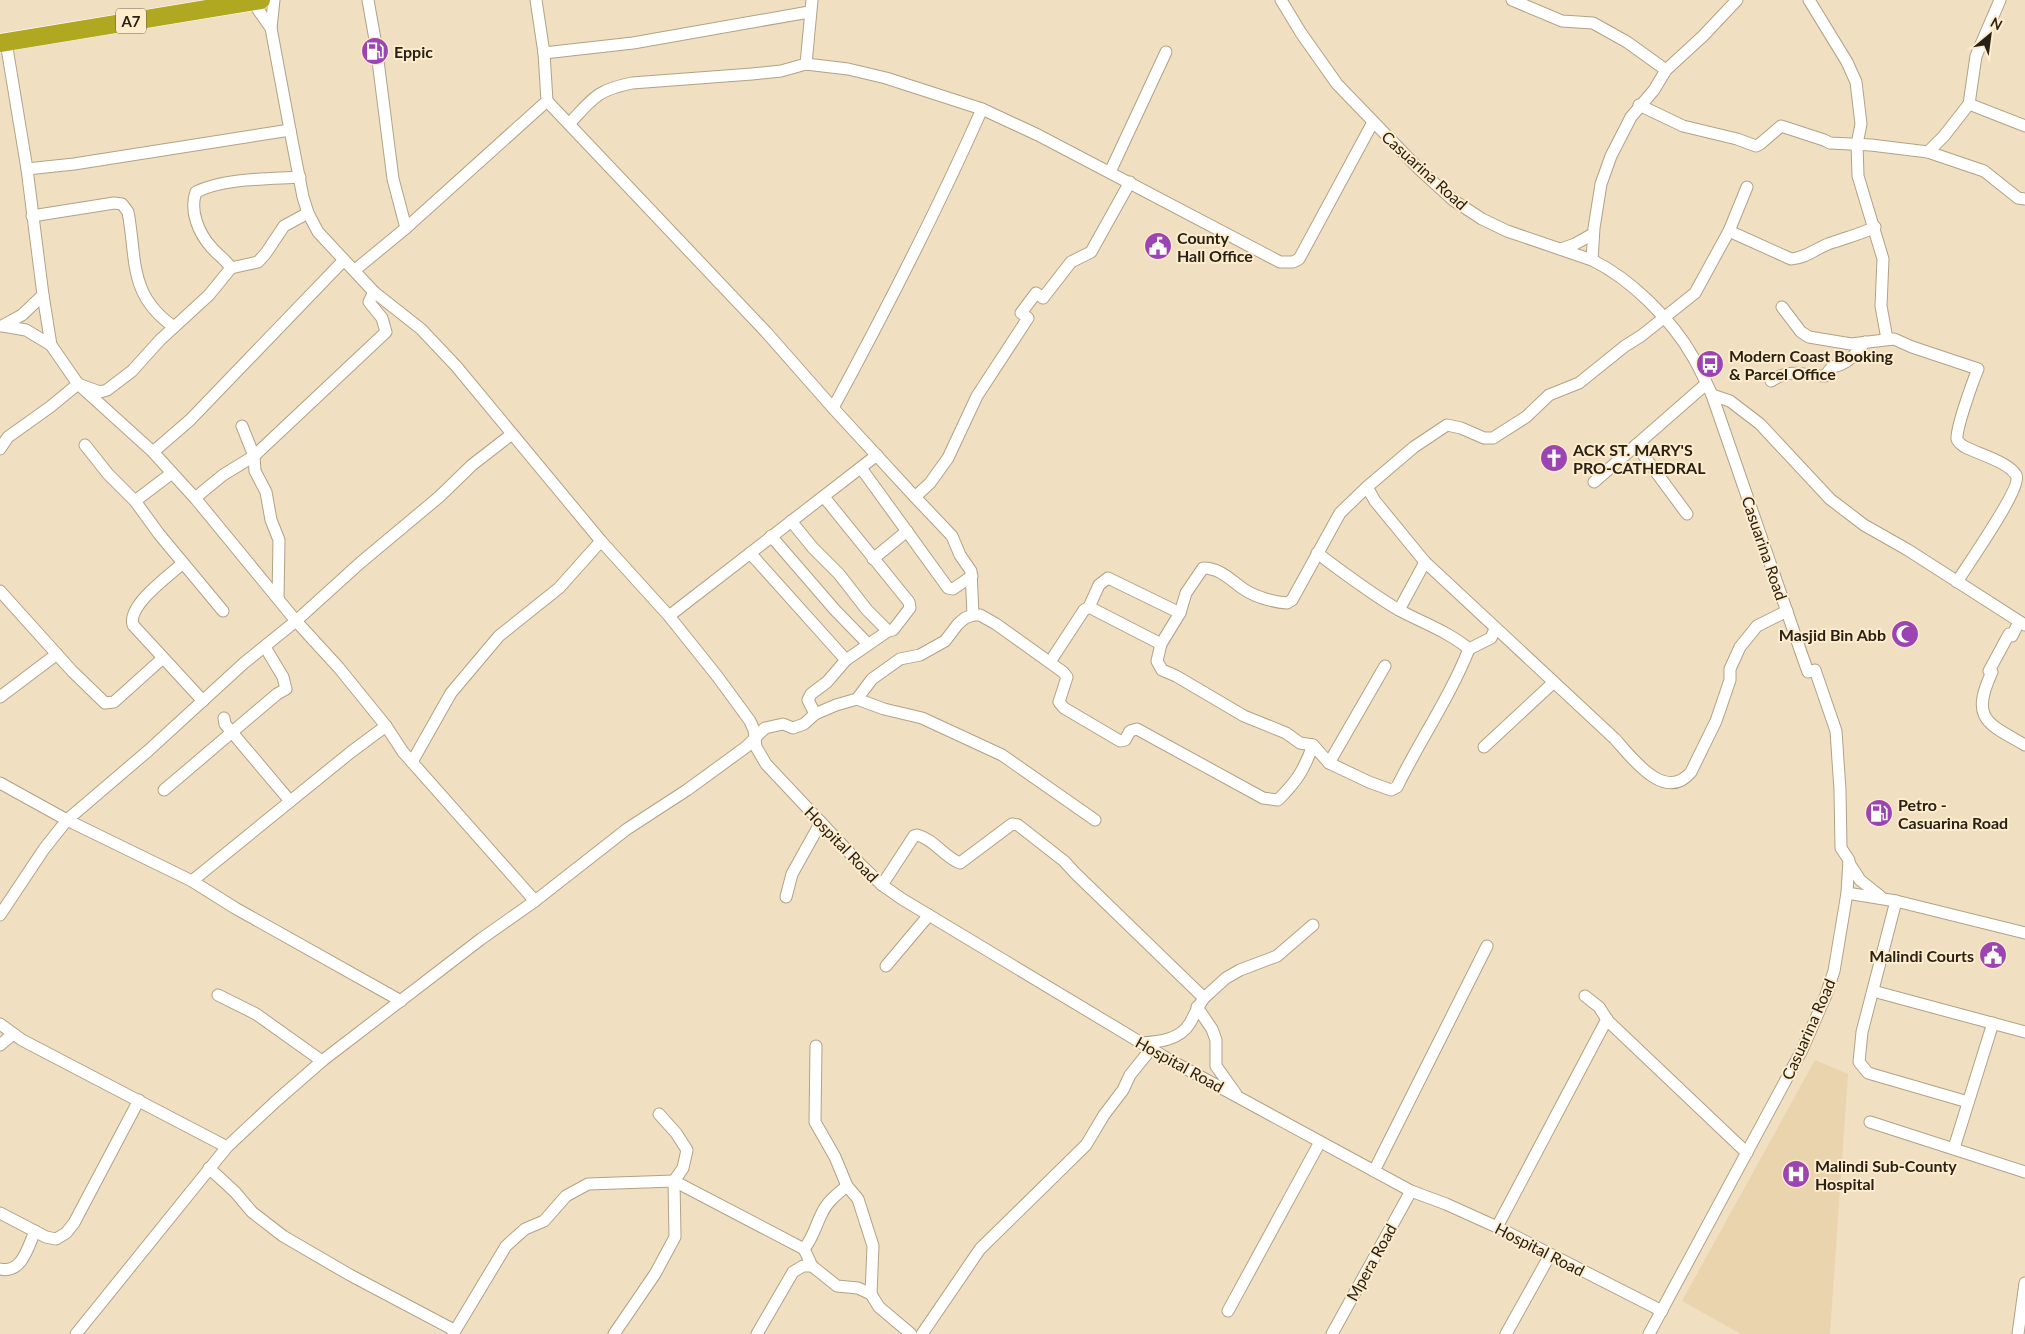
<svg xmlns="http://www.w3.org/2000/svg" width="2025" height="1334" font-family="Lato,sans-serif">
	<style>
		.built { fill: #e9d4ae }
		.lines { fill: none; stroke-linecap: round; stroke-linejoin: round }
		.minor-casing { stroke: #b2a285; stroke-width: 13 }
		.highway-casing { stroke: #fff; stroke-width: 19 }
		.minor { stroke: #fff; stroke-width: 11 }
		.highway { stroke: #afa820; stroke-width: 18 }
		.labels { text-anchor: middle; dominant-baseline: central; stroke-width: 4; stroke-linejoin: round; paint-order: stroke }
		.shield { fill: #feeccd; stroke: #685e4d; stroke-width: 1 }
		.shield-label { font-size: 15px; font-weight: bold; fill: #282116 }
		.poi-label { font-size: 16px; font-weight: bold; fill: #282116; stroke: #feeccd; text-anchor: start }
		.street-label { font-size: 16px; fill: #282116; stroke: #feeccd }
	</style>
	<rect width="100%" height="100%" fill="#f0dfc0"/>
	<polygon class="built" points="1815,1060 1848,1074 1830,1334 1741,1334 1682,1301"/>
	<g class="lines">
		<g class="minor-casing">
			<g id="minor">
				<polyline points="274,0 271,28 290,130 303,197 308,213 318,232 374,292 421,329 456,366 601,541 669,616 717,676 750,721 754,730 756,747 766,764 861,865 882,885 902,899 1168,1059 1411,1191 1446,1204 1497,1227 1662,1311"/>
				<polyline points="368,0 376,45 393,179 406,228"/>
				<polyline points="536,0 544,53 547,101 766,332 833,408 915,497 930,483 948,458 977,396 1028,318 1021,313 1036,293 1043,298 1071,262 1091,252 1130,182"/>
				<path d="M 1281,0 L 1301,33 L 1337,84 L 1419,169 L 1453,200 L 1482,219 L 1507,231 L 1592,260 C 1631,279 1672,320 1693,357 C 1700,369 1706,382 1712,395 L 1803,658 L 1808,672 L 1815,670 L 1836,731 L 1840,790 L 1841,848 L 1849,860 L 1847,893 L 1834,971 L 1826,995 L 1802,1050 L 1649,1334"/>
				<polyline points="1512,0 1562,21 1593,23 1627,42 1666,70"/>
				<polyline points="1809,0 1847,62 1856,82 1861,124 1857,144 1858,176 1883,259 1881,306 1887,339"/>
				<polyline points="252,1 271,28"/>
				<polyline points="544,53 633,43 809,12"/>
				<polyline points="806,64 812,0"/>
				<polyline points="1969,104 2025,126"/>
				<polyline points="1639,105 1683,126 1737,139 1756,146 1760,144 1781,126 1824,140 1830,143 1871,145 1928,152 1984,171 2018,198 2025,199"/>
				<path d="M 569,124 C 593,98 597,90 632,83 L 752,74 L 781,71 L 806,64 L 848,69 L 886,78 L 982,109 L 1038,135 L 1280,262 L 1293,262 L 1299,259 L 1373,122"/>
				<polyline points="1928,152 1944,136 1969,104 1976,56 2000,0"/>
				<polyline points="27,169 74,164 290,130"/>
				<polyline points="1110,172 1166,52"/>
				<path d="M 1747,187 L 1729,231 L 1695,293 L 1641,336 L 1625,346 L 1579,383 L 1549,395 L 1526,417 L 1493,438 L 1484,438 L 1461,428 L 1447,425 L 1414,447 L 1367,487 L 1375,501 L 1425,562 L 1615,739 C 1632,758 1665,803 1691,772 L 1716,721 L 1730,680 L 1730,669 L 1740,647 L 1757,626 L 1787,611"/>
				<path d="M 32,216 L 114,203 L 122,204 L 128,212 C 137,260 128,295 174,327"/>
				<path d="M 1729,231 L 1791,259 C 1808,258 1818,246 1834,242 C 1848,237 1861,234 1875,227"/>
				<polyline points="1561,249 1575,244 1591,235"/>
				<polyline points="1592,260 1594,228 1601,184 1611,156 1631,117 1654,90 1666,70 1703,36 1737,0"/>
				<polyline points="231,268 258,262 266,253 284,226 308,213"/>
				<polyline points="355,270 406,228 547,101"/>
				<polyline points="43,295 51,345"/>
				<path d="M 1782,307 L 1801,332 L 1809,337 L 1851,344 L 1894,339 L 1912,347 L 1978,369 C 1973,381 1956,428 1957,439 C 1958,443 1962,445 1965,447 C 1979,454 2008,462 2016,475 C 2023,487 1966,567 1957,582"/>
				<polyline points="2,326 22,315 43,295 27,169 6,42"/>
				<polyline points="3,326 26,330 51,345 78,384 153,452 195,498 296,621 339,668 386,726 403,752 535,901"/>
				<path d="M 1771,381 C 1792,367 1802,376 1825,376 L 1832,367 C 1848,364 1855,355 1865,342"/>
				<polyline points="1712,395 1730,401 1760,424 1830,499 1864,525 1908,550 2025,625"/>
				<path d="M 833,408 C 886,310 937,211 982,109"/>
				<polyline points="242,426 254,456 255,471 266,492 271,520 279,540 278,598"/>
				<polyline points="85,445 108,474 135,501 159,534 223,611"/>
				<polyline points="1636,445 1687,514"/>
				<path d="M 0,449 L 8,437 L 50,407 L 78,384 L 100,392 L 107,390 L 132,371 L 160,340 L 209,295 L 231,268 C 226,260 218,255 212,248 C 199,234 189,211 196,192 C 224,178 269,179 300,177"/>
				<polyline points="153,452 190,420 344,260"/>
				<polyline points="861,468 948,588 953,589 972,576"/>
				<polyline points="1594,482 1706,384"/>
				<path d="M 1367,487 L 1340,513 L 1292,600 L 1287,603 C 1273,602 1256,597 1245,590 C 1231,581 1221,568 1203,568 L 1186,593 L 1180,613 L 1161,644 L 1157,661 L 1162,670 L 1176,676 L 1244,716 L 1286,733 L 1300,743 L 1313,745 L 1329,763 L 1369,782 L 1391,790 L 1397,787 C 1420,740 1450,697 1469,649"/>
				<polyline points="915,497 952,536 960,555 971,571 973,615"/>
				<polyline points="195,498 223,475 254,456 386,332 382,318 369,302 374,292"/>
				<polyline points="135,501 172,473"/>
				<polyline points="791,521 813,548 839,574 867,610 888,631"/>
				<polyline points="771,536 835,610 868,644"/>
				<polyline points="750,553 846,660"/>
				<path d="M 1317,553 C 1344,573 1370,593 1399,610 C 1423,623 1449,632 1469,649 L 1491,638 L 1495,629"/>
				<polyline points="873,559 907,531"/>
				<path d="M 183,563 C 170,575 127,605 133,625 L 203,701"/>
				<polyline points="0,591 72,671 105,703 114,702 163,658"/>
				<polyline points="1089,607 1161,644"/>
				<polyline points="1399,610 1425,562"/>
				<polyline points="669,616 877,455"/>
				<path d="M 2019,622 L 2012,636 L 2009,634 L 1989,671 L 1992,672 C 1970,719 1987,723 2025,745"/>
				<polyline points="1050,662 1084,610 1089,607 1099,585 1108,578 1180,613"/>
				<polyline points="0,697 57,654"/>
				<polyline points="857,699 884,709 922,718 1002,755 1095,820"/>
				<polyline points="815,714 808,700 811,694 827,682 846,660 888,631 893,630 910,608 909,602 824,497"/>
				<polyline points="224,718 225,724 290,801"/>
				<polyline points="1484,747 1554,682"/>
				<polyline points="412,762 451,693 499,636 559,588 601,541"/>
				<polyline points="1329,763 1385,666"/>
				<polyline points="0,783 67,820 192,881 235,908 401,1001"/>
				<polyline points="164,790 277,694 286,689 283,677 265,647"/>
				<polyline points="1849,863 1860,880 1880,896"/>
				<polyline points="192,881 351,752 386,726"/>
				<path d="M 882,885 L 914,836 L 917,835 C 934,839 944,857 960,863 L 1012,824 L 1018,825 L 1064,861 L 1075,873 L 1204,998 C 1198,1006 1195,1014 1190,1023 C 1180,1040 1159,1042 1141,1043"/>
				<polyline points="1847,893 1896,901 2025,933"/>
				<polyline points="786,897 792,874 821,822"/>
				<polyline points="1896,901 1862,1032 1859,1062 1868,1073 1968,1102"/>
				<polyline points="0,915 44,849 67,820 149,750 244,663 296,621 360,563 439,497 472,465 512,434"/>
				<polyline points="886,966 929,915"/>
				<polyline points="1873,991 2025,1032"/>
				<polyline points="218,995 256,1014 322,1061"/>
				<polyline points="1585,996 1599,1007 1608,1021 1747,1153"/>
				<polyline points="1204,998 1226,978 1240,970 1277,956 1313,925"/>
				<polyline points="1197,1007 1212,1029 1216,1040 1216,1066 1236,1094"/>
				<polyline points="0,1024 22,1040 227,1147"/>
				<polyline points="0,1045 13,1034"/>
				<polyline points="816,1046 815,1122 835,1157 847,1186 858,1199 873,1246 871,1294"/>
				<polyline points="1870,1122 2025,1172"/>
				<polyline points="1954,1148 1993,1023"/>
				<polyline points="209,1168 235,1192 252,1212 283,1236 350,1275 454,1330"/>
				<polyline points="1374,1171 1487,946"/>
				<polyline points="0,1213 46,1237 56,1239 66,1233 74,1223 139,1100"/>
				<polyline points="1497,1227 1607,1019"/>
				<path d="M 804,1249 C 814,1236 815,1227 822,1213 C 827,1202 837,1194 847,1186"/>
				<path d="M 0,1269 C 22,1274 28,1247 35,1231"/>
				<polyline points="1228,1311 1320,1142"/>
				<path d="M 76,1334 L 227,1147 L 275,1102 L 322,1061 L 481,939 L 535,901 L 627,829 L 687,790 L 746,747 L 765,728 L 783,724 L 793,728 L 804,724 L 815,714 L 836,705 L 857,699 L 872,679 L 900,659 L 920,655 L 945,641 L 958,624 L 965,618 L 973,615 L 980,615 L 996,624 L 1063,672 L 1067,677 L 1059,702 L 1064,708 L 1120,741 L 1125,740 L 1130,731 L 1137,729 L 1263,798 L 1278,800 C 1297,781 1304,770 1313,745"/>
				<polyline points="453,1334 506,1246 525,1229 544,1221 566,1196 588,1184 674,1181 804,1249 812,1266"/>
				<polyline points="614,1334 655,1274 675,1237 674,1181 683,1168 687,1150 676,1133 659,1114"/>
				<polyline points="757,1334 793,1272 803,1266 812,1266 837,1286 858,1288 871,1294 879,1307 911,1334"/>
				<polyline points="922,1334 980,1249 1086,1145 1104,1115 1123,1090 1130,1075 1151,1049"/>
				<polyline points="1332,1334 1411,1191"/>
				<polyline points="1506,1334 1550,1255"/>
				<polyline points="2018,1334 2025,1283"/>
			</g>
		</g>
		<g class="highway-casing">
			<polyline id="highway" points="0,43 261,0"/>
		</g>
		<use href="#minor" class="minor"/>
		<use href="#highway" class="highway"/>
	</g>
	<defs>
		<g id="fuel-disc" transform="scale(1.4375)"><circle r="9.5" fill="#9c44b1" stroke="#feeccd"/><path d="M-5.5-6h7V0h2V4h1.3V-2.5L3-4.5l.8-.8L6-3V5H2.5V1h-1V6h-7ZM-4.2-4.7v3.2H.2V-4.7Z" fill="#fff"/></g>
		<g id="civic-disc" transform="scale(1.4375)"><circle r="9.5" fill="#9c44b1" stroke="#feeccd"/><path d="M-.6-6.5H3V-4.5H.6V-3L4-1V1h2V6H-6V1h2V-1L-.6-3ZM-1.2 2.5V6h2.4V2.5Z" fill="#fff"/></g>
		<g id="bus-disc" transform="scale(1.4375)"><circle r="9.5" fill="#9c44b1" stroke="#feeccd"/><path d="M-5-6H5V4H4V6H2V4H-2V6H-4V4H-5ZM-3.5-4V0h7V-4ZM-3.5 1.2v1.5H-2V1.2ZM2 1.2v1.5H3.5V1.2Z" fill="#fff"/></g>
		<g id="church-disc" transform="scale(1.4375)"><circle r="9.5" fill="#9c44b1" stroke="#feeccd"/><path d="M-1.2-6h2.4v3.5h3.3v2.4h-3.3V6h-2.4V-.1h-3.3v-2.4h3.3Z" fill="#fff"/></g>
		<g id="mosque-disc" transform="scale(1.4375)"><circle r="9.5" fill="#9c44b1" stroke="#feeccd"/><path d="M3.5-4.9A6 6 0 1 0 3.5 4.9A5 5 0 1 1 3.5-4.9Z" fill="#fff"/></g>
		<g id="hospital-disc" transform="scale(1.4375)"><circle r="9.5" fill="#9c44b1" stroke="#feeccd"/><path d="M-5-5h3v3.5h4V-5h3V5h-3V1.5h-4V5h-3Z" fill="#fff"/></g>
	</defs>
	<g fill-rule="evenodd">
		<use href="#fuel-disc" x="375" y="51"/>
		<use href="#civic-disc" x="1158" y="246"/>
		<use href="#bus-disc" x="1710" y="364"/>
		<use href="#church-disc" x="1554" y="458"/>
		<use href="#mosque-disc" x="1905" y="634"/>
		<use href="#fuel-disc" x="1879" y="813"/>
		<use href="#civic-disc" x="1993" y="955"/>
		<use href="#hospital-disc" x="1796" y="1174"/>
	</g>
	<g class="labels">
		<rect class="shield" x="116" y="8.5" width="30" height="25" rx="4"/>
		<g class="shield-label">
			<text x="131" y="21">A7</text>
		</g>
		<g class="poi-label">
			<text x="394" y="51">Eppic</text>
			<text x="1177" y="237">County<tspan x="1177" dy="18">Hall Office</tspan></text>
			<text x="1729" y="355">Modern Coast Booking<tspan x="1729" dy="18">&amp; Parcel Office</tspan></text>
			<text x="1573" y="449">ACK ST. MARY'S<tspan x="1573" dy="18">PRO-CATHEDRAL</tspan></text>
			<text x="1886" y="634" text-anchor="end">Masjid Bin Abb</text>
			<text x="1898" y="804">Petro -<tspan x="1898" dy="18">Casuarina Road</tspan></text>
			<text x="1974" y="955" text-anchor="end">Malindi Courts</text>
			<text x="1815" y="1165">Malindi Sub-County<tspan x="1815" dy="18">Hospital</tspan></text>
		</g>
		<g class="street-label">
			<text transform="translate(1425 170) rotate(42)">Casuarina Road</text>
			<text transform="translate(1765 548) rotate(71)">Casuarina Road</text>
			<text transform="translate(842 844) rotate(46)">Hospital Road</text>
			<text transform="translate(1808 1029) rotate(-66)">Casuarina Road</text>
			<text transform="translate(1180 1064) rotate(29)">Hospital Road</text>
			<text transform="translate(1540 1249) rotate(27)">Hospital Road</text>
			<text transform="translate(1371 1262) rotate(-61)">Mpera Road</text>
		</g>
	</g>
	<g transform="translate(1990 35) rotate(29)" stroke="#feeccd" stroke-width="4" paint-order="stroke">
	<path d="M0-4L9 19L0 12L-9 19Z" fill="#282116"/>
	<text y="-8" font-size="14" font-weight="bold" text-anchor="middle" fill="#282116">N</text>
	</g>
</svg>
